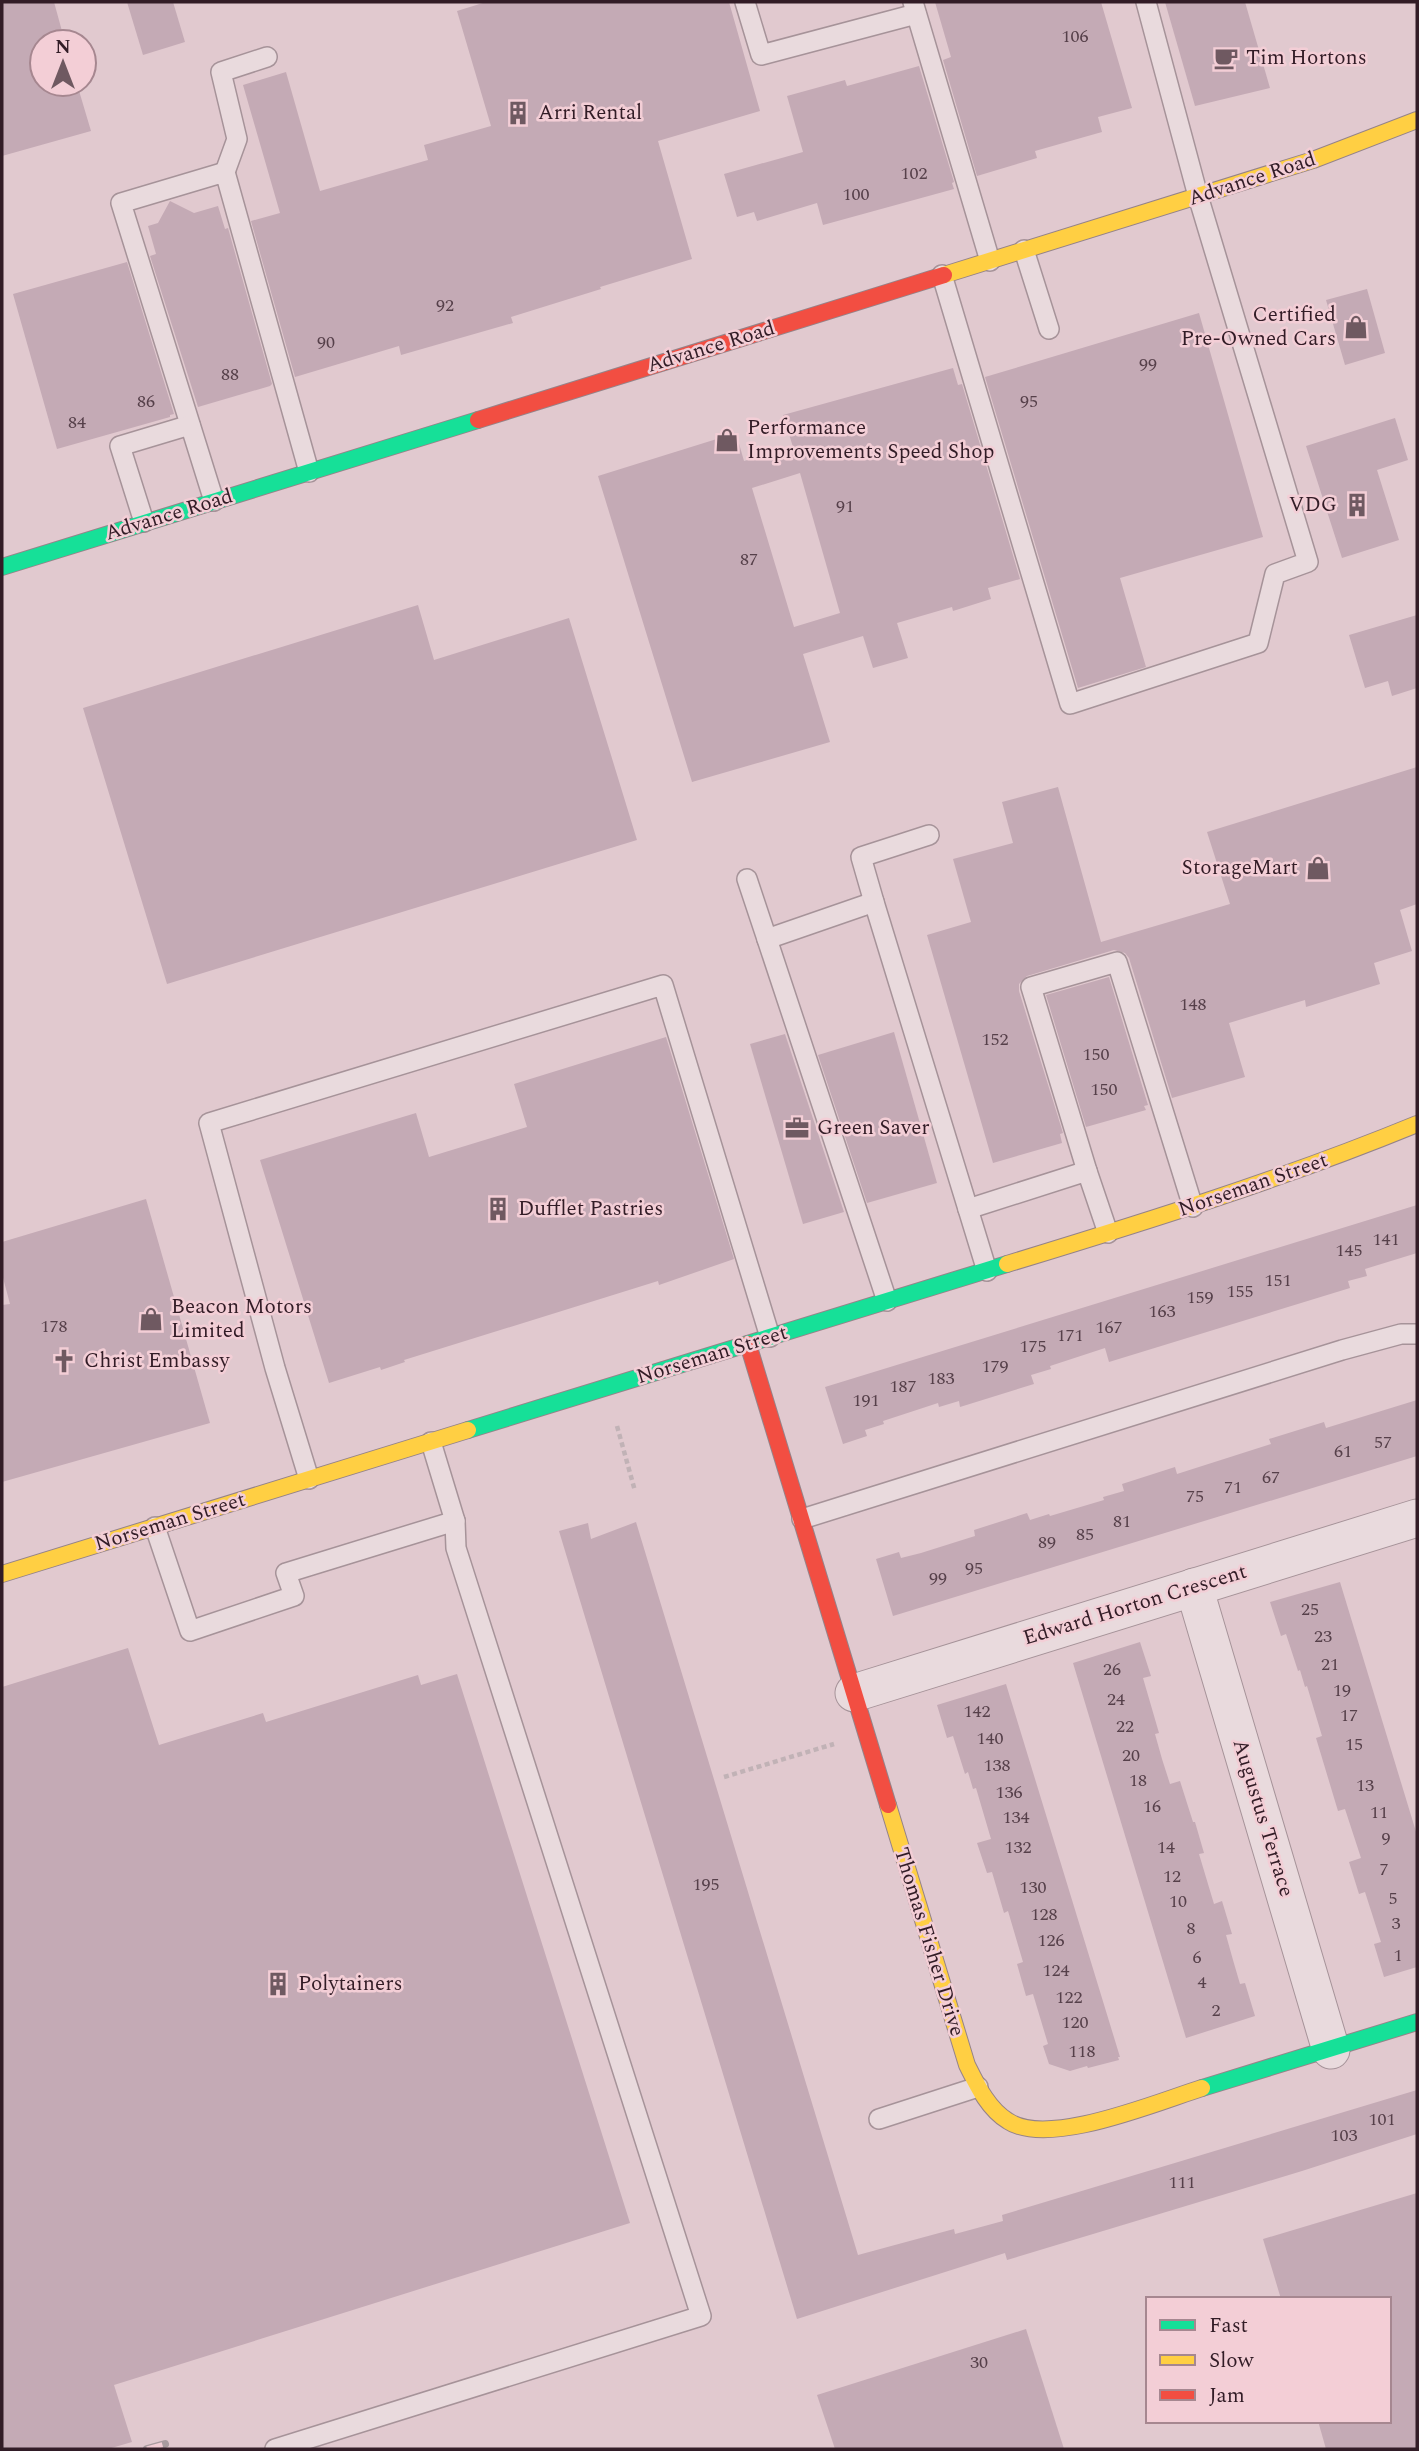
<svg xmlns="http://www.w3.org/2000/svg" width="1419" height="2451" font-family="Spectral,serif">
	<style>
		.building { fill: #c4aab5; fill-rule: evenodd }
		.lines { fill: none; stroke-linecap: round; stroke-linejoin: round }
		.lane-casing { stroke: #a69399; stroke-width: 22 }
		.street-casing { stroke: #a69399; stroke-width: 39 }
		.fast-casing { stroke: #958389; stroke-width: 18 }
		.slow-casing { stroke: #958389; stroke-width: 18 }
		.jam-casing { stroke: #958389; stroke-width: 18 }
		.path { stroke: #c1b2b6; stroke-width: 4.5; stroke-dasharray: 5 3.5; stroke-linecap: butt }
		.lane { stroke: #e9dadd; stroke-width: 19 }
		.street { stroke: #e9dadd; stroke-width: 37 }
		.fast { stroke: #16e098; stroke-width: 16 }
		.slow { stroke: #ffcf43; stroke-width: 16 }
		.jam { stroke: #f24e42; stroke-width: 16 }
		.rail-casing { stroke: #a89b9f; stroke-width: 8 }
		.rail { stroke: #f3ced6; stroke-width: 5; stroke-dasharray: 16; stroke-linecap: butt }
		.labels { text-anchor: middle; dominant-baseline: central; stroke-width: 5; stroke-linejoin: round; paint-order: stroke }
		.number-label { font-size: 18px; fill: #56404a }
		.poi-label { font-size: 21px; fill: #321c26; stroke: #f3ced6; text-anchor: start }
		.street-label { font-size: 21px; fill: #321c26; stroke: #f3ced6 }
	</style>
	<rect width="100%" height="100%" fill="#e1c9cf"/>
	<g class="building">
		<polygon points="2,2 54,2 65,42 42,42 42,84 77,84 91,131 2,156"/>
		<polygon points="127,2 173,2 185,42 143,55"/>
		<polygon points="486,2 729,2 760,111 658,141 692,259 600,287 601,289 511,317 513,323 401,355 399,346 295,377 251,221 280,213 243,85 286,72 320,191 428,160 424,145 491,126 457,11"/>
		<polygon points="935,2 1101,2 1132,108 1098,117 1102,132 1035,151 1037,158 977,176 943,60 951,57"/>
		<polygon points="1165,2 1245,2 1270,88 1195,106"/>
		<polygon points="919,66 954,182 952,183 954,189 823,225 817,203 757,221 754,212 737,217 724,174 803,152 787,96 845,80 847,86"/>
		<polygon points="170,201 194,213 218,206 225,229 228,228 272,384 270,386 198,407 150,256 156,254 148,226 158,223"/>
		<polygon points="127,262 174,414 170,415 170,417 57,449 13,294"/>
		<polygon points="1367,289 1385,353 1345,365 1326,300"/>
		<polygon points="1199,313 1263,537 1120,578 1146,667 1078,688 985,377"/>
		<path d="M 953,368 L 958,385 L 962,384 L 1020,579 L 988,588 L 991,599 L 953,611 L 952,607 L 897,623 L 908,658 L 873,668 L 863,636 L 803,654 L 830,742 L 692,782 L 598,476 L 736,433 L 744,461 L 793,447 L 783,415 ZM 800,473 L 840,613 L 794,627 L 752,488 Z"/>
		<polygon points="1395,418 1408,460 1377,470 1399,540 1342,558 1306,446"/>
		<polygon points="418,605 434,660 569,618 637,840 167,984 83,708"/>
		<polygon points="1417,615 1417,688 1392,696 1388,681 1365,688 1349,635"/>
		<polygon points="1417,767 1417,904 1400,910 1412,951 1374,963 1380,984 1306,1007 1305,1000 1229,1023 1245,1077 1172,1098 1129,958 1125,953 1114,950 1027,976 1019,984 1019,991 1063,1133 1060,1134 1062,1143 993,1163 927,935 971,922 953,859 1013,843 1002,802 1058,787 1101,942 1230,904 1207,832"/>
		<polygon points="1109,977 1148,1105 1144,1106 1146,1110 1086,1127 1046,995"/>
		<polygon points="894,1032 937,1183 867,1203 818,1055"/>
		<polygon points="785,1034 844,1212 803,1224 750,1044"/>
		<polygon points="666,1037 734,1259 659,1285 658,1281 404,1360 405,1362 381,1370 380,1367 329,1383 260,1160 416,1113 429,1157 527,1127 514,1084"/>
		<polygon points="146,1199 210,1423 2,1482 2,1305 10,1304 2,1274 2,1242"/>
		<polygon points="1417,1205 1417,1253 1365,1269 1367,1276 1348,1281 1350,1288 1109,1362 1105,1348 1050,1366 1051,1369 1031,1375 1034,1384 960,1407 959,1401 939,1407 938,1403 883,1421 884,1424 865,1430 867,1436 843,1444 825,1387"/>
		<polygon points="1417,1400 1417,1456 893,1616 876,1559 899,1552 901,1558 921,1553 975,1536 974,1530 1027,1513 1030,1520 1049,1514 1050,1516 1104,1500 1103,1497 1124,1491 1122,1484 1175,1467 1177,1474 1271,1444 1269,1439 1324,1422 1326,1428"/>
		<polygon points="636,1522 858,2255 954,2229 955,2234 1003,2221 1002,2215 1417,2090 1417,2134 1302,2171 1007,2260 1005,2253 797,2319 559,1531 588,1523 591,1539"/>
		<polygon points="1340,1582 1417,1835 1417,1967 1384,1977 1374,1944 1381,1942 1365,1892 1359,1894 1349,1862 1361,1858 1345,1809 1338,1811 1316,1738 1322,1736 1307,1686 1305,1687 1300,1670 1298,1671 1286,1634 1281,1636 1270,1602"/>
		<polygon points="1140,1642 1151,1676 1143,1678 1159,1733 1155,1734 1162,1759 1170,1784 1180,1781 1193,1822 1195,1822 1204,1853 1199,1854 1214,1904 1222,1901 1232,1934 1226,1935 1233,1960 1240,1984 1245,1983 1255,2016 1186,2038 1073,1663"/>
		<polygon points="128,1648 159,1745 263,1713 266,1722 418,1675 421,1685 457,1674 630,2223 114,2385 132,2442 108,2449 2,2449 2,1687"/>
		<polygon points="1006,1684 1120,2057 1118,2057 1119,2060 1088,2068 1087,2066 1070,2071 1049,2064 1043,2046 1048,2044 1033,1994 1026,1996 1017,1964 1023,1962 1008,1911 1004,1913 992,1872 987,1873 977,1843 991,1839 976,1788 973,1789 968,1772 965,1774 953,1736 947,1738 937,1705"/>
		<polygon points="1417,2193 1417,2449 1326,2449 1318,2421 1389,2421 1389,2299 1281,2299 1263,2239"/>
		<polygon points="1026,2329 1064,2449 835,2449 817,2395"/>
	</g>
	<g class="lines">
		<g class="lane-casing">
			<g id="lane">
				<polyline points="745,2 761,55 916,14"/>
				<polyline points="913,2 990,261"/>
				<polyline points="225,172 237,139 221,72 267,57"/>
				<polyline points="1024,250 1049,329"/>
				<polyline points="942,275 1070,704 1258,643 1275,574 1308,562 1198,196 1146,2"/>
				<polyline points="214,501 121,203 225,172 309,472"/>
				<polyline points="144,522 120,446 190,425"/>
				<polyline points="747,879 767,939"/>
				<polyline points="874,902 861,857 929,835"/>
				<polyline points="1087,1171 1031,987 1117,962 1193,1207"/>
				<polyline points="968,1209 1087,1171 1108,1233"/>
				<polyline points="887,1301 767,939 874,902 987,1271"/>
				<polyline points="309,1479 275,1368 209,1123 663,985 770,1337"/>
				<polyline points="802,1519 1342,1350 1401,1334 1417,1334"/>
				<polyline points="155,1527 190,1631 294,1596 286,1573 455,1521"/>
				<polyline points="879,2119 978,2087"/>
				<polyline points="275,2449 701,2316 456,1548 455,1521 431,1442"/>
			</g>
		</g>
		<g class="street-casing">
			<g id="street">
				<polyline points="1194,1587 1331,2050"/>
				<polyline points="854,1693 1417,1518"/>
			</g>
		</g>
		<g class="fast-casing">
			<g id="fast">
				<polyline points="2,567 478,420"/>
				<polyline points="468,1430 1007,1264"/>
				<polyline points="1202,2088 1417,2022"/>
			</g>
		</g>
		<g class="slow-casing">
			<g id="slow">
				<polyline points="944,275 1313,160 1417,120"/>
				<path d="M 1007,1264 C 1145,1222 1283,1179 1417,1124"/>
				<polyline points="2,1574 468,1430"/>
				<path d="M 888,1805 L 967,2065 C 977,2085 988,2109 1008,2121 C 1048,2148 1157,2102 1202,2088"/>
			</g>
		</g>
		<g class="jam-casing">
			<g id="jam">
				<polyline points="478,420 944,275"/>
				<polyline points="748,1344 888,1805"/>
			</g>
		</g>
		<g class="path">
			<polyline points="617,1426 635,1491"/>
			<polyline points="724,1777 834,1744"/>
		</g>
		<use href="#lane" class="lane"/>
		<use href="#street" class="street"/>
		<use href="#fast" class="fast"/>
		<use href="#slow" class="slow"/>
		<use href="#jam" class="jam"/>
		<g class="rail-casing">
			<polyline id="rail" points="147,2449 165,2444"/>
		</g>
		<use href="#rail" class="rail"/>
	</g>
	<defs>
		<g id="cafe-bare" transform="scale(1.89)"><path d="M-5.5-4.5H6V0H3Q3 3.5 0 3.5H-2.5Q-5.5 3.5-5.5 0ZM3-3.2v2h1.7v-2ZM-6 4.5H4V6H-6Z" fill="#6f5961" stroke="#f3ced6" stroke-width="2.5" paint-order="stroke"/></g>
		<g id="building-bare" transform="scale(1.89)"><path d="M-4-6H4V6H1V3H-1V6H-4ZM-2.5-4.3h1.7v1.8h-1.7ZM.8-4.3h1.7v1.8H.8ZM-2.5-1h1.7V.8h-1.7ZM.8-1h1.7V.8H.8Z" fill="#6f5961" stroke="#f3ced6" stroke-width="2.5" paint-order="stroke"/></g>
		<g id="shop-bare" transform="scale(1.89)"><path d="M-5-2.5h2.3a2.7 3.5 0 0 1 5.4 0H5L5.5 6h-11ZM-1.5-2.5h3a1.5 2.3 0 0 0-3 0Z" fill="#6f5961" stroke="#f3ced6" stroke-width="2.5" paint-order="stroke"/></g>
		<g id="office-bare" transform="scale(1.89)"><path d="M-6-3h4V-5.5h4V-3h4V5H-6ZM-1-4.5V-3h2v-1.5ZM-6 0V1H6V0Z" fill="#6f5961" stroke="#f3ced6" stroke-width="2.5" paint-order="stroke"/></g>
		<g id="church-bare" transform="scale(1.89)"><path d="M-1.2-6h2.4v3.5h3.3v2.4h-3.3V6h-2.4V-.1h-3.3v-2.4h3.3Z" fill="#6f5961" stroke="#f3ced6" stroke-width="2.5" paint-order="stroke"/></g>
	</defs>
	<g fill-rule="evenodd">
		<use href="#cafe-bare" x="1226" y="58"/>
		<use href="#building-bare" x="518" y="113"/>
		<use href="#shop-bare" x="1356" y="327"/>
		<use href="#shop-bare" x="727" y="440"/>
		<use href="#building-bare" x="1357" y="505"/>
		<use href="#shop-bare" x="1318" y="868"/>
		<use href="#office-bare" x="797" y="1128"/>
		<use href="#building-bare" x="498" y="1209"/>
		<use href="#shop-bare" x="151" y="1319"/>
		<use href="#church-bare" x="64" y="1361"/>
		<use href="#building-bare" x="278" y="1984"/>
	</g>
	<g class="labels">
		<g class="number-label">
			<text x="1075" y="36">106</text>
			<text x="914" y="173">102</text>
			<text x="856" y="194">100</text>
			<text x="445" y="305">92</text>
			<text x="326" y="342">90</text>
			<text x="1148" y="364">99</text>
			<text x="230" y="374">88</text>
			<text x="146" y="401">86</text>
			<text x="1029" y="401">95</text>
			<text x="77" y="422">84</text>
			<text x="845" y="506">91</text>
			<text x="749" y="559">87</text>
			<text x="1193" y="1004">148</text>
			<text x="995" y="1039">152</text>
			<text x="1096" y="1054">150</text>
			<text x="1104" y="1089">150</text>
			<text x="1386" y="1239">141</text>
			<text x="1349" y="1250">145</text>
			<text x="1278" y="1280">151</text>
			<text x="1240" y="1291">155</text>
			<text x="1200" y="1297">159</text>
			<text x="1162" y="1311">163</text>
			<text x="54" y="1326">178</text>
			<text x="1109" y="1327">167</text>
			<text x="1070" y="1335">171</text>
			<text x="1033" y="1346">175</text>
			<text x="995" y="1366">179</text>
			<text x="941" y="1378">183</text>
			<text x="903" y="1386">187</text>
			<text x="866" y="1400">191</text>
			<text x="1383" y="1442">57</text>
			<text x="1343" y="1451">61</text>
			<text x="1271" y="1477">67</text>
			<text x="1233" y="1487">71</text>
			<text x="1195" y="1496">75</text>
			<text x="1122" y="1521">81</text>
			<text x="1085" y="1534">85</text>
			<text x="1047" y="1542">89</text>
			<text x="974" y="1568">95</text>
			<text x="938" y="1578">99</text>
			<text x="1310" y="1609">25</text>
			<text x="1323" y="1636">23</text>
			<text x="1330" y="1664">21</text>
			<text x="1112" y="1669">26</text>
			<text x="1342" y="1690">19</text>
			<text x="1116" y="1699">24</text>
			<text x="977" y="1711">142</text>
			<text x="1349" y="1715">17</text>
			<text x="1125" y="1726">22</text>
			<text x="990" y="1738">140</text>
			<text x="1354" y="1744">15</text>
			<text x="1131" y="1755">20</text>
			<text x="997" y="1765">138</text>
			<text x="1138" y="1780">18</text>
			<text x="1365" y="1785">13</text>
			<text x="1009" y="1792">136</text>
			<text x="1152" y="1806">16</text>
			<text x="1379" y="1812">11</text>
			<text x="1016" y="1817">134</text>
			<text x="1386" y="1838">9</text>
			<text x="1018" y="1847">132</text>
			<text x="1166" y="1847">14</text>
			<text x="1384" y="1869">7</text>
			<text x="1172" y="1876">12</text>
			<text x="706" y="1884">195</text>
			<text x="1033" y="1887">130</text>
			<text x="1393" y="1898">5</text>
			<text x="1178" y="1901">10</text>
			<text x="1044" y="1914">128</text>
			<text x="1396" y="1923">3</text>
			<text x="1191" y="1928">8</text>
			<text x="1051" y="1940">126</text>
			<text x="1398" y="1955">1</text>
			<text x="1197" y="1957">6</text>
			<text x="1056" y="1970">124</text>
			<text x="1202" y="1982">4</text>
			<text x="1069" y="1997">122</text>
			<text x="1216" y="2010">2</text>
			<text x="1075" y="2022">120</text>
			<text x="1082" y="2051">118</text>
			<text x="1382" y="2119">101</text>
			<text x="1344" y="2135">103</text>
			<text x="1182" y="2182">111</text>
			<text x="979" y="2362">30</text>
		</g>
		<g class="poi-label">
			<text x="1246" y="58">Tim Hortons</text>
			<text x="538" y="113">Arri Rental</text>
			<text x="1336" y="315" text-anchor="end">Certified<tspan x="1336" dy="24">Pre-Owned Cars</tspan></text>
			<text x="747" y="428">Performance<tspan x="747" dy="24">Improvements Speed Shop</tspan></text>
			<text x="1337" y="505" text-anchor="end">VDG</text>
			<text x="1298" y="868" text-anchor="end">StorageMart</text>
			<text x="817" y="1128">Green Saver</text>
			<text x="518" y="1209">Dufflet Pastries</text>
			<text x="171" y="1307">Beacon Motors<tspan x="171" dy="24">Limited</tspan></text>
			<text x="84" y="1361">Christ Embassy</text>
			<text x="298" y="1984">Polytainers</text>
		</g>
		<g class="street-label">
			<text transform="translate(1252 179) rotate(-18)">Advance Road</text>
			<text transform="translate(711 347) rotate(-17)">Advance Road</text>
			<text transform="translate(169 515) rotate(-17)">Advance Road</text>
			<text transform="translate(1253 1185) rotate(-19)">Norseman Street</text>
			<text transform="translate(712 1355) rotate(-17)">Norseman Street</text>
			<text transform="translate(170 1522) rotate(-17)">Norseman Street</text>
			<text transform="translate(1135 1605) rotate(-17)">Edward Horton Crescent</text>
			<text transform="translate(1263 1818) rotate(73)">Augustus Terrace</text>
			<text transform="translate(929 1942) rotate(73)">Thomas Fisher Drive</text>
		</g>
	</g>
	<rect width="1419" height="2451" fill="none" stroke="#321c26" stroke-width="7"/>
	<rect x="1146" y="2297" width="245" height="126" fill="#f3ced6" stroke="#a68790" stroke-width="2"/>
	<rect x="1160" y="2320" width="35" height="10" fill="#16e098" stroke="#a68790" stroke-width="2"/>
	<text x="1209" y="2332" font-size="21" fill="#321c26">Fast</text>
	<rect x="1160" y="2355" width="35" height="10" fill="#ffcf43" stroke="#a68790" stroke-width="2"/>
	<text x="1209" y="2367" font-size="21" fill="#321c26">Slow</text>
	<rect x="1160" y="2390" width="35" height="10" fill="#f24e42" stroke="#a68790" stroke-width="2"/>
	<text x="1209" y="2402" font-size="21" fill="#321c26">Jam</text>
	<g transform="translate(63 63)"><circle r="33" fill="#f3ced6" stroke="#a68790" stroke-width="2"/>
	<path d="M0-5L12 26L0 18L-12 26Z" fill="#6f5961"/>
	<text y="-10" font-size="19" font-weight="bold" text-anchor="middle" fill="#321c26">N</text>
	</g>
</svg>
